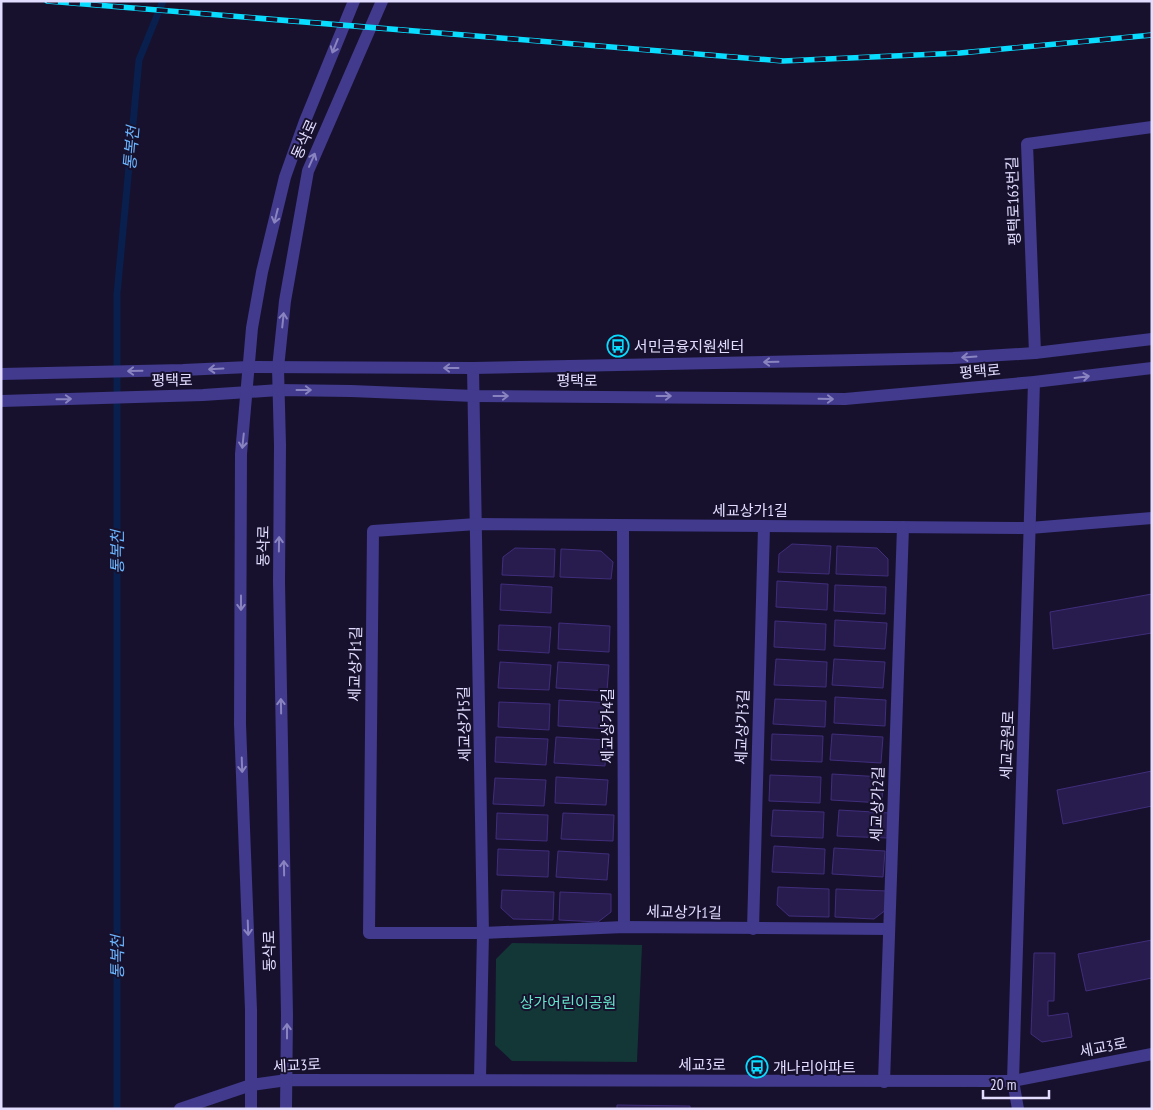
<svg xmlns="http://www.w3.org/2000/svg" width="1153" height="1110" font-family="'PT Sans Narrow','Noto Sans KR',sans-serif">
	<style>
		.green { fill: #133737 }
		.lines { fill: none; stroke-linecap: round; stroke-linejoin: round }
		.stream { stroke: #091f4d; stroke-width: 7 }
		.building { fill: #281c4f; stroke: #402d7b }
		.minor { stroke: #413a8d; stroke-width: 12 }
		.rail-casing { stroke: #09ddff; stroke-width: 5.5 }
		.rail { stroke: #17112d; stroke-width: 4; stroke-dasharray: 11; stroke-linecap: butt }
		.oneway { stroke: #8983c0 }
		.labels { text-anchor: middle; dominant-baseline: central; stroke-width: 4; stroke-linejoin: round; paint-order: stroke }
		.street-label { font-size: 15px; fill: #e2ddff; stroke: #17112d }
		.poi-label { font-size: 15px; fill: #e2ddff; stroke: #17112d; text-anchor: start }
		.park-label { font-size: 15px; fill: #63e5c9; stroke: #17112d }
		.water-label { font-size: 16px; font-style: italic; fill: #6bb5ff; stroke: #17112d }
	</style>
	<rect width="100%" height="100%" fill="#17112d"/>
	<polygon class="green" points="512,943 642,945 637,1062 512,1061 495,1045 496,959"/>
	<g class="lines">
		<polyline class="stream" points="117,1109 117,294 139,60 163,1"/>
	</g>
	<g class="building">
		<polygon points="792,544 831,546 829,574 778,572 779,554"/>
		<polygon points="837,546 877,548 888,559 888,576 836,574"/>
		<polygon points="515,548 555,549 554,577 502,575 503,557"/>
		<polygon points="561,549 601,551 613,562 611,579 560,577"/>
		<polygon points="777,581 828,584 827,610 776,607"/>
		<polygon points="501,584 552,587 551,613 500,610"/>
		<polygon points="835,585 886,587 885,614 834,611"/>
		<polygon points="1152,594 1152,633 1053,649 1050,612"/>
		<polygon points="835,620 887,623 885,649 834,646"/>
		<polygon points="775,621 826,624 825,650 774,647"/>
		<polygon points="559,623 610,626 609,652 558,649"/>
		<polygon points="499,625 551,627 549,653 498,650"/>
		<polygon points="776,659 827,662 826,687 774,685"/>
		<polygon points="834,659 885,662 883,688 832,685"/>
		<polygon points="500,662 551,665 549,690 498,688"/>
		<polygon points="558,662 609,665 607,691 556,688"/>
		<polygon points="835,697 886,700 885,726 834,723"/>
		<polygon points="775,699 826,701 825,727 773,724"/>
		<polygon points="559,700 610,703 609,729 558,726"/>
		<polygon points="499,702 550,704 549,730 498,727"/>
		<polygon points="772,734 823,736 822,762 771,760"/>
		<polygon points="832,734 883,737 881,763 830,760"/>
		<polygon points="496,737 548,739 546,765 495,762"/>
		<polygon points="556,737 607,740 605,766 554,763"/>
		<polygon points="1152,771 1152,806 1063,824 1057,790"/>
		<polygon points="832,774 883,777 882,803 831,800"/>
		<polygon points="770,775 821,777 820,803 769,801"/>
		<polygon points="556,777 608,780 606,805 555,803"/>
		<polygon points="495,778 546,780 544,806 493,804"/>
		<polygon points="773,810 824,812 823,838 771,836"/>
		<polygon points="839,810 890,813 888,838 837,836"/>
		<polygon points="497,813 548,815 547,841 496,839"/>
		<polygon points="563,813 614,815 613,841 561,839"/>
		<polygon points="774,846 825,849 824,874 772,872"/>
		<polygon points="834,848 885,851 883,877 832,874"/>
		<polygon points="498,849 549,851 548,877 497,875"/>
		<polygon points="558,851 609,854 607,880 556,877"/>
		<polygon points="778,887 829,889 829,917 789,916 777,905"/>
		<polygon points="836,889 887,891 887,909 874,919 835,917"/>
		<polygon points="502,890 554,892 553,920 513,919 501,908"/>
		<polygon points="560,892 611,894 611,912 598,922 559,920"/>
		<polygon points="1152,940 1152,978 1086,991 1078,954"/>
		<polygon points="1034,953 1055,953 1054,1001 1048,1001 1048,1016 1068,1013 1072,1037 1042,1042 1031,1034"/>
		<polygon points="617,1105 690,1106 690,1109 617,1109"/>
	</g>
	<g class="lines">
		<g class="minor">
			<polyline points="1035,353 1027,144 1152,127"/>
			<polyline points="473,368 483,933 480,1079"/>
			<polyline points="1,374 183,370 249,367 473,368 953,358 1035,353 1152,339"/>
			<polyline points="1,401 203,395 279,390 351,391 474,396 845,399 1034,382 1152,368"/>
			<polyline points="623,526 624,927"/>
			<polyline points="753,929 764,527"/>
			<polyline points="889,929 624,927 483,933 369,933 373,531 477,524 1030,528 1152,518"/>
			<polyline points="884,1082 903,527"/>
			<polyline points="180,1109 251,1085 287,1080 1013,1081 1152,1054"/>
			<polyline points="251,1109 251,1010 240,724 241,454 252,328 262,272 285,177 305,121 354,1"/>
			<polyline points="286,1109 287,1015 279,582 280,445 278,368 285,301 308,171 382,1"/>
			<polyline points="1018,1109 1013,1081 1034,382"/>
		</g>
		<g class="rail-casing">
			<polyline id="rail" points="47,1 783,61 960,53 1152,35"/>
		</g>
		<use href="#rail" class="rail"/>
	</g>
	<defs><path id="oneway-shaft" d="M-6 0H5M1.5-3L5.5 0L1.5 3" fill="none" stroke-width="1.6" stroke-linecap="round" stroke-linejoin="round" transform="scale(1.25)"/></defs>
	<g class="oneway">
		<use href="#oneway-shaft" transform="translate(335 46) rotate(112)"/>
		<use href="#oneway-shaft" transform="translate(312 160) rotate(-66)"/>
		<use href="#oneway-shaft" transform="translate(276 216) rotate(104)"/>
		<use href="#oneway-shaft" transform="translate(283 320) rotate(-84)"/>
		<use href="#oneway-shaft" transform="translate(969 357) rotate(176)"/>
		<use href="#oneway-shaft" transform="translate(771 362) rotate(179)"/>
		<use href="#oneway-shaft" transform="translate(451 368) rotate(180)"/>
		<use href="#oneway-shaft" transform="translate(216 369) rotate(177)"/>
		<use href="#oneway-shaft" transform="translate(135 371) rotate(179)"/>
		<use href="#oneway-shaft" transform="translate(1082 377) rotate(-7)"/>
		<use href="#oneway-shaft" transform="translate(304 390)"/>
		<use href="#oneway-shaft" transform="translate(501 396)"/>
		<use href="#oneway-shaft" transform="translate(664 396)"/>
		<use href="#oneway-shaft" transform="translate(64 399) rotate(-1)"/>
		<use href="#oneway-shaft" transform="translate(826 399) rotate(1)"/>
		<use href="#oneway-shaft" transform="translate(243 441) rotate(96)"/>
		<use href="#oneway-shaft" transform="translate(279 544) rotate(-89)"/>
		<use href="#oneway-shaft" transform="translate(241 603) rotate(90)"/>
		<use href="#oneway-shaft" transform="translate(281 706) rotate(-91)"/>
		<use href="#oneway-shaft" transform="translate(242 765) rotate(88)"/>
		<use href="#oneway-shaft" transform="translate(284 868) rotate(-91)"/>
		<use href="#oneway-shaft" transform="translate(248 928) rotate(88)"/>
		<use href="#oneway-shaft" transform="translate(287 1031) rotate(-90)"/>
	</g>
	<defs>
		<g id="bus-ring" transform="scale(1.125)"><circle r="9.5" fill="#17112d" stroke="#09ddff" stroke-width="1.5"/><path d="M-5-6H5V4H4V6H2V4H-2V6H-4V4H-5ZM-3.5-4V0h7V-4ZM-3.5 1.2v1.5H-2V1.2ZM2 1.2v1.5H3.5V1.2Z" fill="#09ddff"/></g>
	</defs>
	<g fill-rule="evenodd">
		<use href="#bus-ring" x="618" y="346"/>
		<use href="#bus-ring" x="757" y="1067"/>
	</g>
	<g class="labels">
		<g class="street-label">
			<text transform="translate(304 139) rotate(-66)">동삭로</text>
			<text transform="translate(1013 201) rotate(-92)">평택로163번길</text>
			<text transform="translate(980 371) rotate(-5)">평택로</text>
			<text transform="translate(172 380) rotate(-1)">평택로</text>
			<text x="577" y="380">평택로</text>
			<text x="750" y="510">세교상가1길</text>
			<text transform="translate(263 546) rotate(-89)">동삭로</text>
			<text transform="translate(355 664) rotate(-89)">세교상가1길</text>
			<text transform="translate(464 724) rotate(-91)">세교상가5길</text>
			<text transform="translate(607 726) rotate(-90)">세교상가4길</text>
			<text transform="translate(742 727) rotate(-88)">세교상가3길</text>
			<text transform="translate(1007 745) rotate(-88)">세교공원로</text>
			<text transform="translate(877 804) rotate(-88)">세교상가2길</text>
			<text transform="translate(684 912) rotate(1)">세교상가1길</text>
			<text transform="translate(269 951) rotate(-91)">동삭로</text>
			<text transform="translate(1103 1047) rotate(-11)">세교3로</text>
			<text x="702" y="1064">세교3로</text>
			<text transform="translate(297 1065) rotate(-3)">세교3로</text>
		</g>
		<g class="poi-label">
			<text x="634" y="346">서민금융지원센터</text>
			<text x="773" y="1067">개나리아파트</text>
		</g>
		<g class="park-label">
			<text x="568" y="1002">상가어린이공원</text>
		</g>
		<g class="water-label">
			<text transform="translate(131 148) rotate(-85)">통복천</text>
			<text transform="translate(117 552) rotate(-90)">통복천</text>
			<text transform="translate(117 957) rotate(-90)">통복천</text>
		</g>
	</g>
	<rect width="1153" height="1110" fill="none" stroke="#e2ddff" stroke-width="5"/>
	<path d="M983 1090v8h66v-8" fill="none" stroke="#e2ddff" stroke-width="2.5"/>
	<text x="990" y="1090" font-size="15" fill="#e2ddff" stroke="#17112d" stroke-width="4" paint-order="stroke">20 m</text>
</svg>
